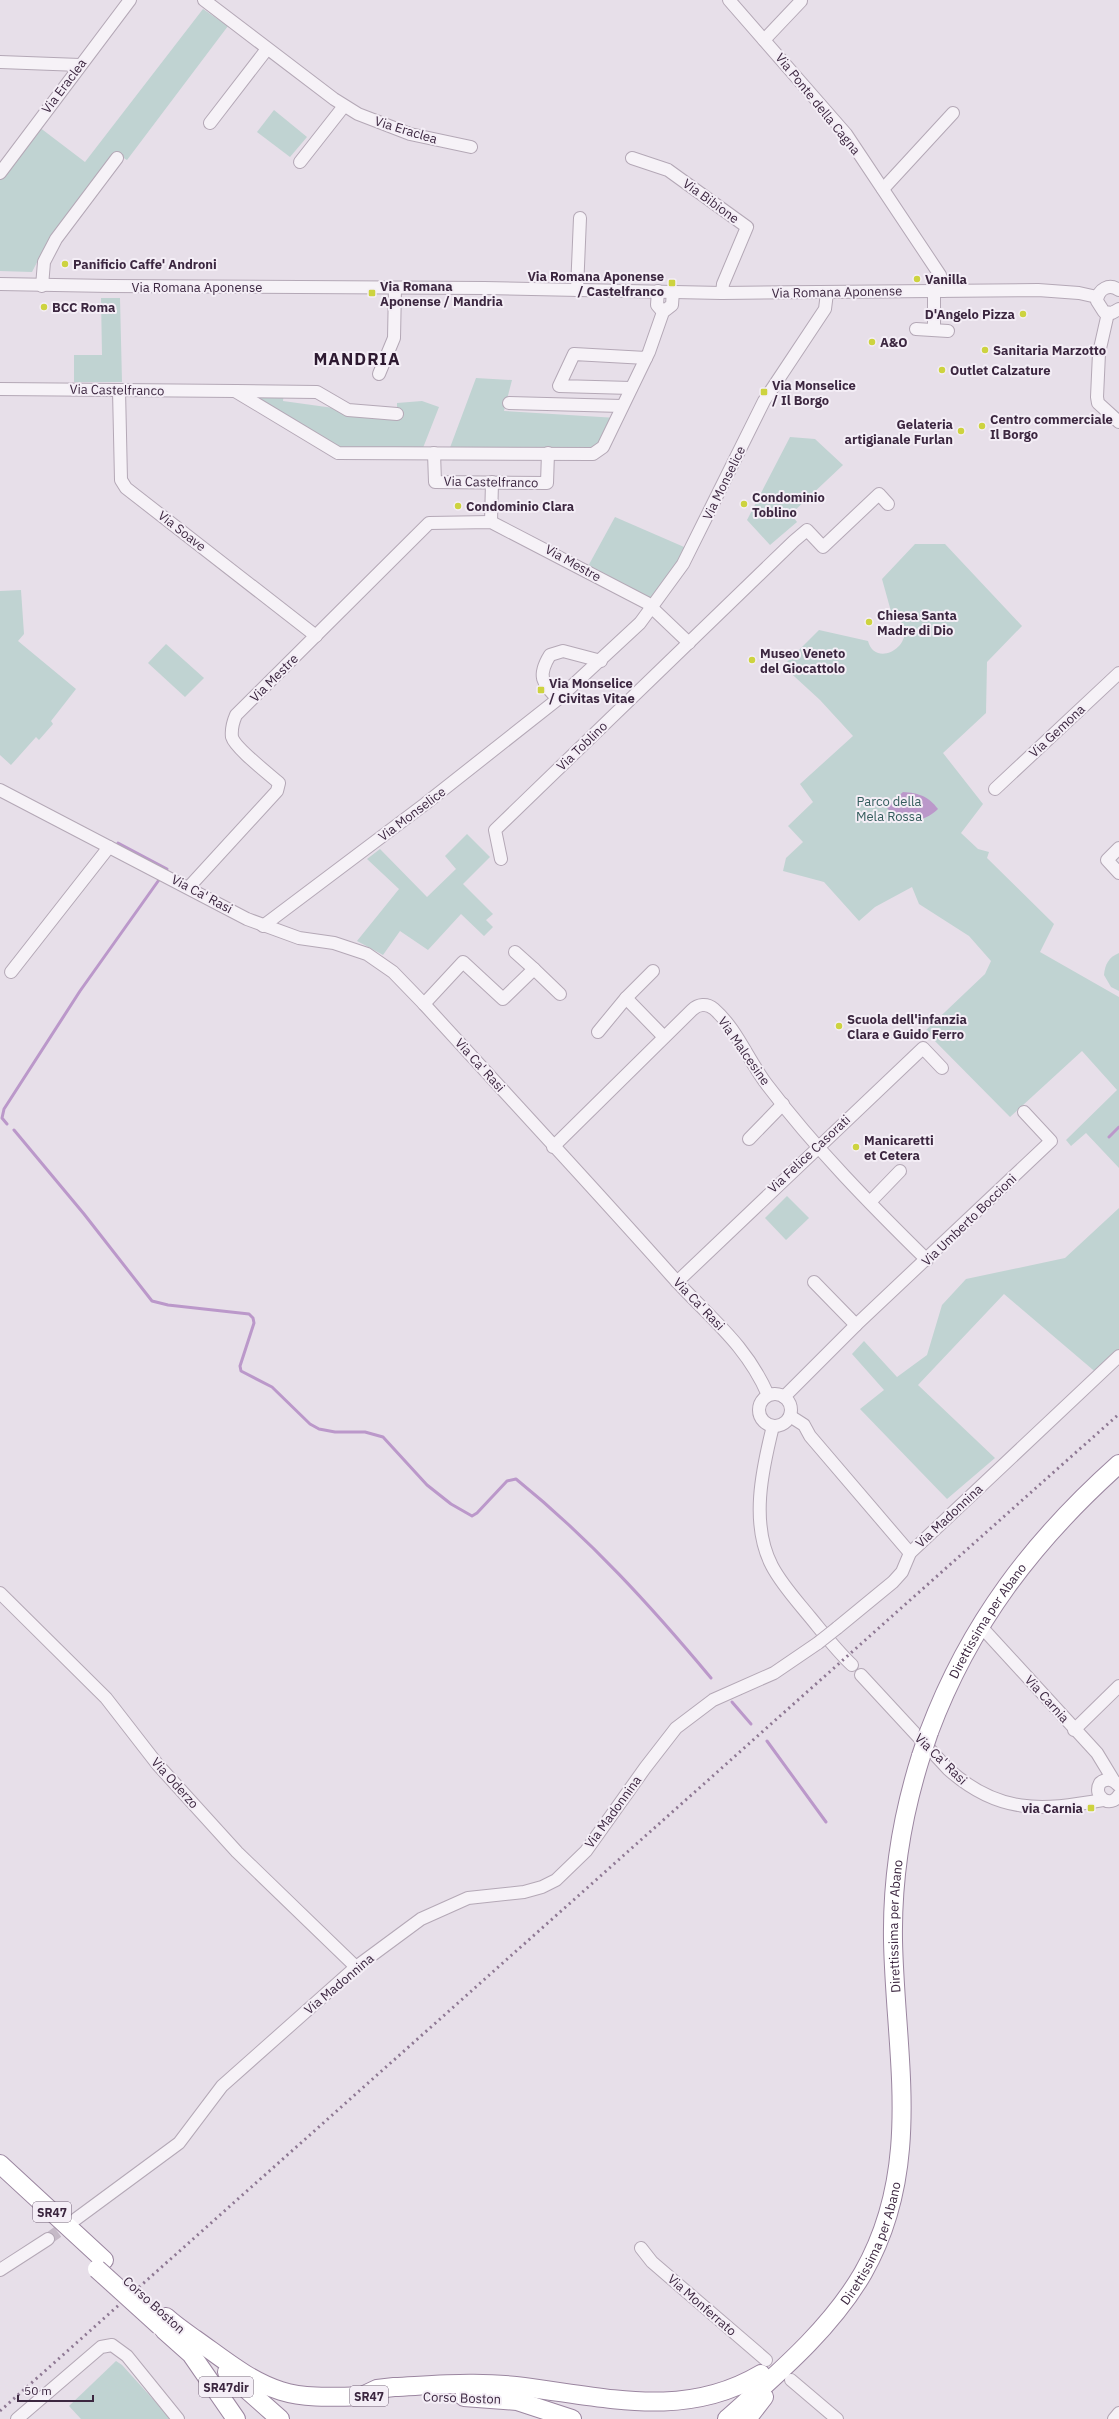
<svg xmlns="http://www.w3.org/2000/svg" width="1119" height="2419" font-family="'IBM Plex Sans',sans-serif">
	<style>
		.green { fill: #c0d3d2 }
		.water { fill: #bb98ca }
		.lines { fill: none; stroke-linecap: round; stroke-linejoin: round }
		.stream { stroke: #bb98ca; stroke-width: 3 }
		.minor-tunnel { stroke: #c5bac7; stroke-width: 12; stroke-dasharray: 12 6; stroke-linecap: butt }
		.minor-casing { stroke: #b4a8b6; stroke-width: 14 }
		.highway-casing { stroke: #9b86a0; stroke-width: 20 }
		.minor { stroke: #f6f2f7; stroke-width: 12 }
		.highway { stroke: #fff; stroke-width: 18 }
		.rail { stroke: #8e7893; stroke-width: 3; stroke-dasharray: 2 4; stroke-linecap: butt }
		.minor-bridge-casing { stroke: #b4a8b6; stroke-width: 14; stroke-linecap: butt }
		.highway-bridge-casing { stroke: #9b86a0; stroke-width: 20; stroke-linecap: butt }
		.minor-bridge { stroke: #f6f2f7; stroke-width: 12 }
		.highway-bridge { stroke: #fff; stroke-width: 18 }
		.poi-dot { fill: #cdd33f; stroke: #f4eef6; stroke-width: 1.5 }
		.labels { text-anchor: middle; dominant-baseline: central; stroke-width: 4; stroke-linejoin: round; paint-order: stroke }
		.shield { fill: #f4eef6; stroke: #736377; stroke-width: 1 }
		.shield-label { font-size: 12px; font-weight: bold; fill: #3c2740 }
		.street-label { font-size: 13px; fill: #3c2740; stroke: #f4eef6 }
		.poi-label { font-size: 13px; font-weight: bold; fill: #3c2740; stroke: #f4eef6; text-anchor: start }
		.park-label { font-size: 13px; fill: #345d5d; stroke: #f4eef6 }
		.district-label { font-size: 17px; font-weight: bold; letter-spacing: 1px; fill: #2e1a31; stroke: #f4eef6 }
	</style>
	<rect width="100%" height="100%" fill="#e7dfe9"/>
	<g class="green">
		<polygon points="203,9 228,26 127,160 114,152 51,235 32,272 0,271 0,180 39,127 85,162"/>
		<polygon points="274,110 307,137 290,157 257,132"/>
		<polygon points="101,298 120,298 122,382 74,382 74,355 102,355"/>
		<polygon points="476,378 512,380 504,411 617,418 593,454 448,453"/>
		<polygon points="235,391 284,392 283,401 348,410 397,413 397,403 422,401 439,407 421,453 338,453"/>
		<polygon points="790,437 815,439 843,465 791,514 797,522 770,545 747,520"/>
		<polygon points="615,517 691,550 653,608 586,570"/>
		<path d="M 915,544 L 945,544 L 1022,626 L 987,662 L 986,713 L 943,753 L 983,804 L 961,833 L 978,849 L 989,852 L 987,858 L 1054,924 L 1040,952 L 1119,997 L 1119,1168 L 1086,1133 L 1071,1146 L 1066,1140 L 1117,1090 L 1082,1051 L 1010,1117 L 925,1031 L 985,974 L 991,961 L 969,936 L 919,904 L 912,887 L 875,907 L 859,921 L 824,882 L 783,871 L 786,858 L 803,842 L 788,826 L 813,802 L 800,784 L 853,736 L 820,700 L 783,666 L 819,630 L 868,641 C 874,665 908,652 905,627 L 898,618 L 892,615 L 882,579 Z"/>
		<polygon points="21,590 24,634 18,641 76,689 51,721 53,724 39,740 36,737 11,765 0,755 0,591"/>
		<polygon points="166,644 204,678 185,697 148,663"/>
		<polygon points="467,834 490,857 463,884 493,914 486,920 493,927 484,936 461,914 428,950 400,931 383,955 357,941 399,889 367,859 380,849 427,897 456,869 445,856"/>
		<path d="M 1119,953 L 1119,991 L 1111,987 L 1104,975 C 1105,964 1109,957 1119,953 Z"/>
		<polygon points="787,1196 809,1218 786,1240 765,1218"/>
		<polygon points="1119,1208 1119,1354 1099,1375 1004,1294 918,1385 995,1458 947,1499 860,1409 884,1390 852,1354 864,1341 897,1377 927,1355 942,1305 966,1279 1065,1258"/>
		<polygon points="116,2361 122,2365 171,2419 81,2419 69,2406"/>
	</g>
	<path class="water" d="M 903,792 C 919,793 928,796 938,809 C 921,825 902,824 886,807 Z"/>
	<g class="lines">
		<g class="stream">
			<polyline points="118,843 167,869 165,873"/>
			<polyline points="7,1124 2,1118 4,1109 80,991 161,877"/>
			<path d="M 14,1130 L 84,1214 L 152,1301 L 168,1305 L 249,1314 L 253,1318 L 254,1323 L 240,1366 L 241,1371 L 272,1387 L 310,1424 L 319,1429 L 335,1432 L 365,1432 L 383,1437 L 427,1485 L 451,1504 L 472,1516 L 477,1513 L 507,1481 L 516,1479 C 589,1538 651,1606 711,1678"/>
			<polyline points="1109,1137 1119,1127"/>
			<polyline points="732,1702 751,1724"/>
			<polyline points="767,1741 826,1822"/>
		</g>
		<polyline class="minor-tunnel" points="48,2239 73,2221"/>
		<g class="minor-casing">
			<g id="minor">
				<polyline points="204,0 334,99 358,114 410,134 471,147"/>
				<polyline points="729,0 846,134 940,275 943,291"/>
				<polyline points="764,40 801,1"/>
				<polyline points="0,62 80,65"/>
				<polyline points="210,123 267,49"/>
				<polyline points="632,158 668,170 747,227 723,284 722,293"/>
				<polyline points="300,162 344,106"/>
				<polyline points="0,173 130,0"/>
				<polyline points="883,189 953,113"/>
				<polyline points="0,284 110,286 484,288 722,293 1038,290 1079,293 1097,297"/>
				<polyline points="42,286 44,262 56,239 117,158"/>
				<polyline points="577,290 580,218"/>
				<path d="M 1119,290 C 1109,283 1098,289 1097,301 L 1104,312 L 1112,313 L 1119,309"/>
				<polyline points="658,291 657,305 663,312"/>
				<polyline points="1108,313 1099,353 1097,397 1098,403 1119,422"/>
				<polyline points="916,329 948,331"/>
				<polyline points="934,330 934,291"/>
				<polyline points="379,374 394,338 395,288"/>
				<polyline points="631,388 559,386 574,354 646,358"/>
				<polyline points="0,389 235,391 338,453 593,454 603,447 649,352 663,312 672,305 673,291"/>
				<polyline points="119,390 121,480 126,488 316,636"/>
				<polyline points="236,391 317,392 348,410 397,414"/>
				<polyline points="509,403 622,406"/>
				<polyline points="434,453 435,482 547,483 548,453"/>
				<polyline points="491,522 492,482"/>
				<path d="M 558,699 C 542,683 537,676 550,655 L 563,651 L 601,661"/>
				<polyline points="995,789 1119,673"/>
				<path d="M 0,790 L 247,919 L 299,938 L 334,943 L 367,954 L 393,972 L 424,1004 C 506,1094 589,1183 670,1274 C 707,1316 745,1342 768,1395"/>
				<polyline points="1119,848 1107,860 1119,873"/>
				<polyline points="501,859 495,830 794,541 807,530 823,547 879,494 888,504"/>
				<path d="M 189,887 L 277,791 L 279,783 C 269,774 235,748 232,737 C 231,729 233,722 236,715 L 429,523 L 491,522 L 647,603 L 689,643"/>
				<polyline points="263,926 425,804 558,699 640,623 683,564 764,401 825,309 827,293"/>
				<polyline points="515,952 534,969"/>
				<polyline points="11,972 109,847"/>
				<polyline points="626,998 664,1037"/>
				<polyline points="424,1004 463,962 503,999 534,969 560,994"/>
				<polyline points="598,1032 626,998 653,971"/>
				<polyline points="749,1139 783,1104"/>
				<path d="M 553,1147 L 692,1010 C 698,1004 707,1003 714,1009 C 737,1029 749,1062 768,1086 C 815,1148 871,1205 927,1260"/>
				<polyline points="870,1202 900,1171"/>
				<polyline points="677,1282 923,1048 942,1068"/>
				<polyline points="814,1282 856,1325"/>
				<circle cx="775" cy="1410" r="16"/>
				<polyline points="784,1397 856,1325 1051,1141 1024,1112"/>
				<polyline points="790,1416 804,1425 810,1436 910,1553"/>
				<path d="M 773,1426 C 762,1470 750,1524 772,1566 C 782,1585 797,1601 810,1617 C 824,1634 837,1651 852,1665"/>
				<polyline points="0,1593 106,1698 158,1765 237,1852 356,1967"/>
				<polyline points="837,1628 893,1582 902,1572 910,1553 1119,1356"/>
				<polyline points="986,1632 1097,1753 1114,1781"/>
				<path d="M 861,1675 L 948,1769 C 998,1814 1041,1811 1103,1800"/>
				<polyline points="1074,1730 1119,1686"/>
				<path d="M 1118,1785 C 1113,1779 1106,1778 1100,1783 C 1092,1797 1111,1809 1119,1795"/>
				<polyline points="76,2219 179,2143 222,2086 356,1967 421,1919 468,1898 524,1892 542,1887 556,1880 586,1851 645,1768 676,1728 713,1700 774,1673 818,1643"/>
				<polyline points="641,2248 652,2262 766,2360"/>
				<polyline points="0,2270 48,2239"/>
				<polyline points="791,2380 837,2419"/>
				<polyline points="17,2419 101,2347 112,2345 127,2356 178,2419"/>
				<polyline points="1114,2419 1119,2413"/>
			</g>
		</g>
		<g class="highway-casing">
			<g id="highway">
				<path id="s1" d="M 929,1732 C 970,1623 1033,1541 1119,1464"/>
				<polyline points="0,2164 104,2260"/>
				<path d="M 166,2317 C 176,2326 185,2332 195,2339 C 222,2358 249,2381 281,2391 C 310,2400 343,2396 372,2396"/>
				<polyline points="164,2330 191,2354 236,2419"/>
				<polyline points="227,2372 280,2419"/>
				<path d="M 362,2396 L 377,2389 L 394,2387 C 437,2385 482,2381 524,2387 C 610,2398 685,2419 761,2374"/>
				<polyline points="464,2397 517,2401 572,2419"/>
				<path id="s2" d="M 727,2419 C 776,2375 830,2330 863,2273 C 924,2166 895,2054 893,1940 C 892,1877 902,1816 921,1756"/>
				<polyline points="747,2419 764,2397"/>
			</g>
		</g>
		<use href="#minor" class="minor"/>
		<use href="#highway" class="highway"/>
		<polyline class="rail" points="0,2411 1119,1414"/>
		<g class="minor-bridge-casing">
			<polyline id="minor-bridge" points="818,1643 837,1628"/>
		</g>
		<g class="highway-bridge-casing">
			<g id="highway-bridge">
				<polyline points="921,1756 929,1732"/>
				<polyline points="97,2269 160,2326"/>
			</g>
		</g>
		<use href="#minor-bridge" class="minor-bridge"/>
		<use href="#highway-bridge" class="highway-bridge"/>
	</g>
	<g class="poi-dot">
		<circle cx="65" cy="264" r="4"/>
		<circle cx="917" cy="279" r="4"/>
		<rect x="668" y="279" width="8" height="8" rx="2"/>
		<rect x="368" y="289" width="8" height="8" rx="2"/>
		<circle cx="44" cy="307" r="4"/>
		<circle cx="1023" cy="314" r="4"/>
		<circle cx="872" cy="342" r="4"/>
		<circle cx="985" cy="350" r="4"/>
		<circle cx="942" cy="370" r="4"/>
		<rect x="760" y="388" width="8" height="8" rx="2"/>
		<circle cx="982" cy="426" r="4"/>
		<circle cx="961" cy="431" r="4"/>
		<circle cx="744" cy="504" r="4"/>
		<circle cx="458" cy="506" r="4"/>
		<circle cx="869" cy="622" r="4"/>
		<circle cx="752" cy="660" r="4"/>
		<rect x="537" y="686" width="8" height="8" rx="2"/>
		<circle cx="839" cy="1026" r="4"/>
		<circle cx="856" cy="1147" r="4"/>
		<rect x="1087" y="1804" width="8" height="8" rx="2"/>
	</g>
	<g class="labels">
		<g class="shield">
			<rect x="33" y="2202" width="38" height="20" rx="3"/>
			<rect x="199" y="2377" width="54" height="20" rx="3"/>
			<rect x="350" y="2386" width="38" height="20" rx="3"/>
		</g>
		<g class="shield-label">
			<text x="52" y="2212">SR47</text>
			<text x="226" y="2387">SR47dir</text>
			<text x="369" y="2396">SR47</text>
		</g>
		<g class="street-label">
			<text transform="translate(64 86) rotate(-53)">Via Eraclea</text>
			<text transform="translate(818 104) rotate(51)">Via Ponte della Cagna</text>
			<text transform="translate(406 130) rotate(17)">Via Eraclea</text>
			<text transform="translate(711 201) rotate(36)">Via Bibione</text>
			<text x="197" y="287">Via Romana Aponense</text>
			<text transform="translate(837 292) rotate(-1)">Via Romana Aponense</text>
			<text transform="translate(117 390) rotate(1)">Via Castelfranco</text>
			<text transform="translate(491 482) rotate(1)">Via Castelfranco</text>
			<text transform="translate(724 483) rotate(-64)">Via Monselice</text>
			<text transform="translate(182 531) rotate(38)">Via Soave</text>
			<text transform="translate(573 563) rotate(29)">Via Mestre</text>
			<text transform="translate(274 678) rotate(-45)">Via Mestre</text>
			<text transform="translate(1057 731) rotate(-43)">Via Gemona</text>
			<text transform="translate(582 746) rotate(-44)">Via Toblino</text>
			<text transform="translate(412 814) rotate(-37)">Via Monselice</text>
			<text transform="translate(202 894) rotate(28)">Via Ca' Rasi</text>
			<text transform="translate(744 1051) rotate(55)">Via Malcesine</text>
			<text transform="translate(480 1065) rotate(48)">Via Ca' Rasi</text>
			<text transform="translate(809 1154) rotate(-43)">Via Felice Casorati</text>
			<text transform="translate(969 1220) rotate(-44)">Via Umberto Boccioni</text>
			<text transform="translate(699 1304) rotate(46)">Via Ca' Rasi</text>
			<text transform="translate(949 1516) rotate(-43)">Via Madonnina</text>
			<text stroke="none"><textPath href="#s1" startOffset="126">Direttissima per Abano</textPath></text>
			<text transform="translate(1047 1699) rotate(48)">Via Carnia</text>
			<text transform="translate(941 1759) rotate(44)">Via Ca' Rasi</text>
			<text transform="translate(175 1783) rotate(48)">Via Oderzo</text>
			<text transform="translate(613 1812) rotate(-54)">Via Madonnina</text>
			<text stroke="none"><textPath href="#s2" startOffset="554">Direttissima per Abano</textPath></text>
			<text transform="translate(339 1984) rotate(-40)">Via Madonnina</text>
			<text stroke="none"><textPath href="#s2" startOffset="231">Direttissima per Abano</textPath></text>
			<text transform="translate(154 2305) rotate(42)">Corso Boston</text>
			<text transform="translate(702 2305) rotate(41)">Via Monferrato</text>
			<text transform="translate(462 2398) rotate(2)">Corso Boston</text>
		</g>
		<g class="poi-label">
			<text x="73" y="264">Panificio Caffe' Androni</text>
			<text x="664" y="276" text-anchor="end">Via Romana Aponense<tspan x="664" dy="15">/ Castelfranco</tspan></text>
			<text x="925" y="279">Vanilla</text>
			<text x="380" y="286">Via Romana<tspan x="380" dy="15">Aponense / Mandria</tspan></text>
			<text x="52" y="307">BCC Roma</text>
			<text x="1015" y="314" text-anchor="end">D'Angelo Pizza</text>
			<text x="880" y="342">A&amp;O</text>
			<text x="993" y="350">Sanitaria Marzotto</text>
			<text x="950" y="370">Outlet Calzature</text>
			<text x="772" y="385">Via Monselice<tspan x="772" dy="15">/ Il Borgo</tspan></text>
			<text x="990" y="419">Centro commerciale<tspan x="990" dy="15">Il Borgo</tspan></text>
			<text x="953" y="424" text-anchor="end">Gelateria<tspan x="953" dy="15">artigianale Furlan</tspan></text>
			<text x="752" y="497">Condominio<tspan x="752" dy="15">Toblino</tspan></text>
			<text x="466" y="506">Condominio Clara</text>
			<text x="877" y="615">Chiesa Santa<tspan x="877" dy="15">Madre di Dio</tspan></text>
			<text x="760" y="653">Museo Veneto<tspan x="760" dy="15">del Giocattolo</tspan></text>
			<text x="549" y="683">Via Monselice<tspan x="549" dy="15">/ Civitas Vitae</tspan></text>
			<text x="847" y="1019">Scuola dell'infanzia<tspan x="847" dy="15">Clara e Guido Ferro</tspan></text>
			<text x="864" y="1140">Manicaretti<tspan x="864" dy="15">et Cetera</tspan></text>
			<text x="1083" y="1808" text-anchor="end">via Carnia</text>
		</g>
		<g class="park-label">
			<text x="889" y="801">Parco della<tspan x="889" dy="15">Mela Rossa</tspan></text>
		</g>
		<g class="district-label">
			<text x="357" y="359">MANDRIA</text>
		</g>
	</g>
	<path d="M18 2395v6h75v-6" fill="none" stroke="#3c2740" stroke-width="2"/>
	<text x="24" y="2395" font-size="12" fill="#3c2740" stroke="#f4eef6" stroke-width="3" paint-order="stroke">50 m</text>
</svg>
